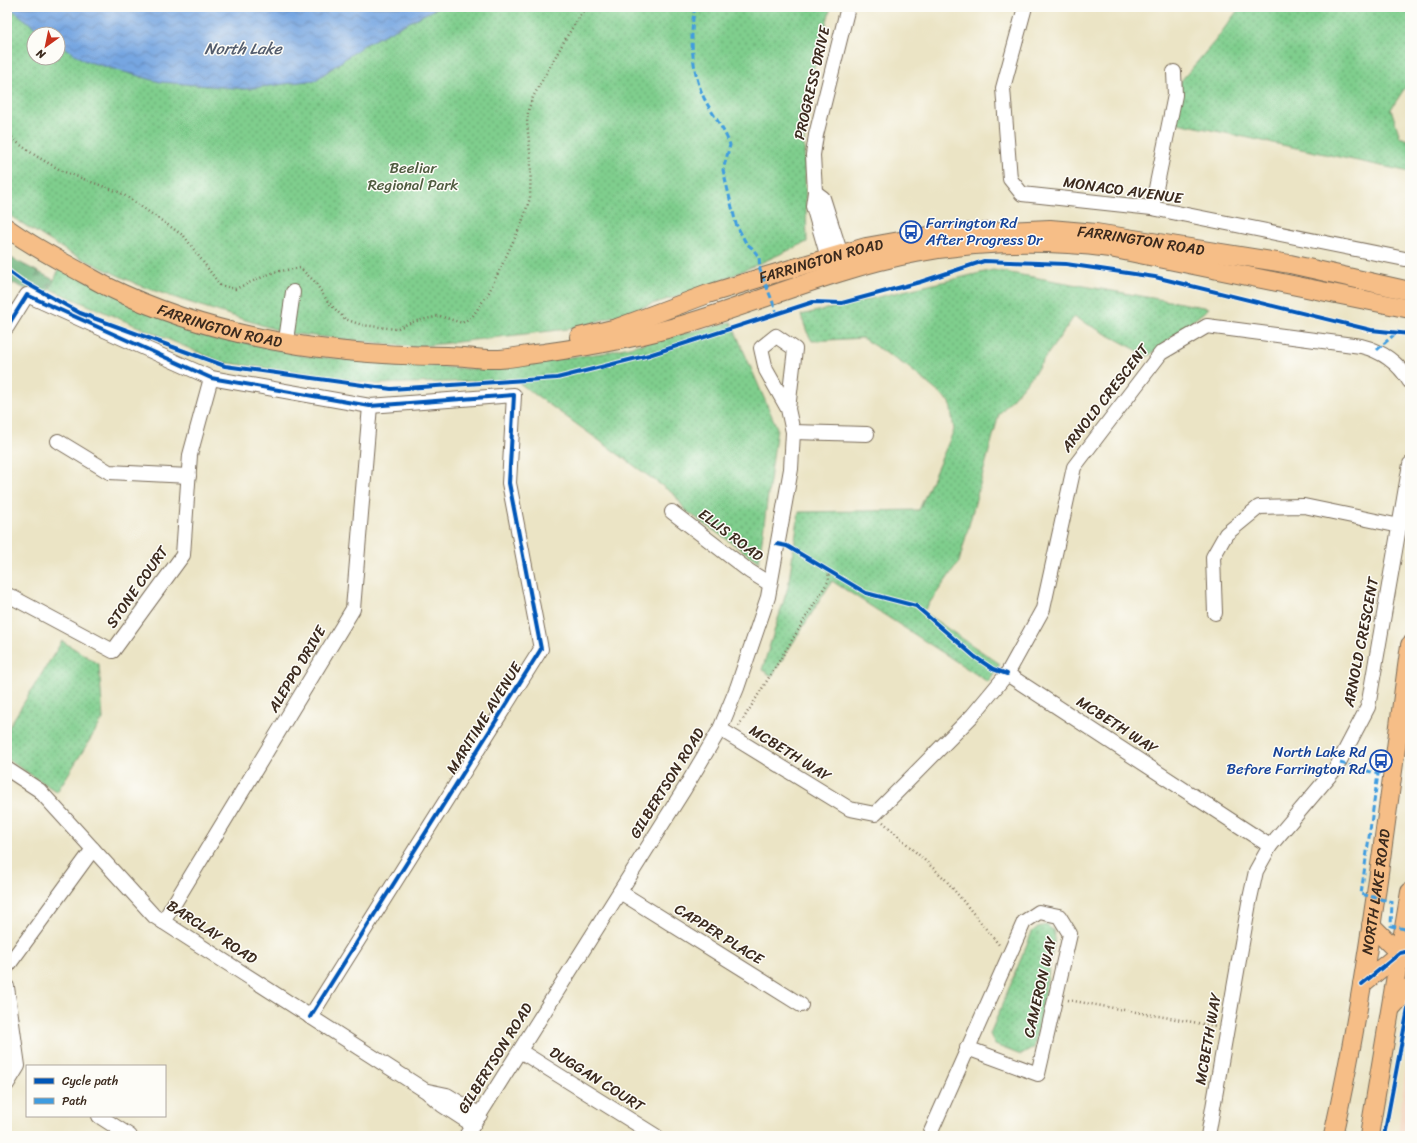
<svg xmlns="http://www.w3.org/2000/svg" width="1417" height="1143" font-family="Sriracha,sans-serif">
	<style>
		.built { fill: #f3d4bf }
		.forest { fill: url(#forest-firs); stroke: #516e4b }
		.park { fill: url(#park-dots); stroke: #5d7c56; fill-rule: evenodd }
		.water { fill: url(#water-waves); stroke: #586880 }
		.lines { fill: none; stroke-linecap: round; stroke-linejoin: round }
		.minor-casing { stroke: #796b58; stroke-width: 16 }
		.major-casing { stroke: #796b58; stroke-width: 20 }
		.path { stroke: #796b58; stroke-width: 2.5; stroke-dasharray: 1 3; stroke-linecap: butt }
		.minor { stroke: #fff; stroke-width: 14 }
		.major { stroke: #f6be87; stroke-width: 18 }
		.quiet { stroke: #3f9ce0; stroke-width: 3; stroke-dasharray: 6 3; stroke-linecap: butt }
		.cycleway-casing { stroke: #fdfcf7; stroke-width: 6 }
		.cycleway { stroke: #0057b8; stroke-width: 4 }
		.labels { text-anchor: middle; dominant-baseline: central; stroke-width: 3; stroke-linejoin: round; paint-order: stroke }
		.street-label { font-size: 15px; fill: #3b2a1e; stroke: #fdfcf7 }
		.park-label { font-size: 15px; fill: #4f5b3f; stroke: #fdfcf7 }
		.transit-label { font-size: 15px; fill: #164399; stroke: #fdfcf7; text-anchor: start }
		.water-label { font-size: 16px; font-style: italic; fill: #535c6c; stroke: #fdfcf7 }
	</style>
	<defs>
		<pattern id="forest-firs" width="22" height="20" patternUnits="userSpaceOnUse"><rect width="22" height="20" fill="#67b178"/><path d="M5 1l3.5 6h-7zM16 11l3.5 6h-7z" fill="#569062"/></pattern>
		<pattern id="park-dots" width="8" height="8" patternUnits="userSpaceOnUse"><rect width="8" height="8" fill="#7fce8d"/><path d="M2 2h.1M6 6h.1" fill="none" stroke="#69a773" stroke-width="1.8" stroke-linecap="round"/></pattern>
		<pattern id="water-waves" width="16" height="10" patternUnits="userSpaceOnUse"><rect width="16" height="10" fill="#76a6e1"/><path d="M0 5q4-4 8 0t8 0" fill="none" stroke="#6287b6"/></pattern>
	</defs>
	<rect width="100%" height="100%" fill="#fdfcf7"/>
	<filter id="ink" filterUnits="userSpaceOnUse"><feTurbulence type="fractalNoise" baseFrequency=".025" numOctaves="2"/><feDisplacementMap in="SourceGraphic" scale="8" xChannelSelector="R" yChannelSelector="G"/><feConvolveMatrix kernelMatrix="1 2 1 2 8 2 1 2 1" color-interpolation-filters="sRGB"/></filter>
	<filter id="wash" filterUnits="userSpaceOnUse"><feTurbulence type="fractalNoise" baseFrequency=".012" numOctaves="4" result="noise"/><feDisplacementMap in="SourceGraphic" scale="16" xChannelSelector="R" yChannelSelector="G"/><feGaussianBlur stdDeviation="0.9" result="paint"/><feColorMatrix in="noise" values="0 0 0 0 0 0 0 0 0 0 0 0 0 0 0 0 0 1.4 0 .05"/><feComposite in="paint" operator="in"/></filter>
	<g filter="url(#wash)">
		<rect width="100%" height="100%" fill="#ebe4c5"/>
		<polygon class="built" points="1410,1024 1410,1136 1398,1136"/>
		<polygon class="forest" points="7,256 54,280 45,298 13,283 7,293"/>
		<g class="park">
			<path d="M 7,7 L 831,7 L 803,107 L 807,242 L 707,287 L 576,328 L 414,347 L 287,333 L 182,300 L 141,286 L 70,253 L 7,214 ZM 34,34 L 58,34 L 58,58 L 34,58 Z"/>
			<polygon points="1240,7 1410,7 1410,80 1391,109 1400,137 1410,141 1410,172 1173,122 1181,81 1215,41"/>
			<polygon points="59,269 225,338 304,356 472,369 604,353 731,322 777,428 759,562 685,510 675,495 515,380 377,384 221,362 50,289"/>
			<polygon points="993,270 1209,308 1148,356 1074,317 1032,376 999,414 959,562 923,612 1000,664 988,682 832,581 772,676 762,670 788,587 799,512 919,510 954,430 950,402 908,367 862,338 812,341 807,332 801,315"/>
			<polygon points="62,641 99,664 103,719 57,792 7,759 7,730"/>
			<polygon points="1046,925 1053,930 1055,938 1034,1048 1021,1055 995,1045 990,1034 1032,932 1038,927"/>
		</g>
		<polygon class="water" points="9,7 439,7 364,45 316,80 245,89 160,82 85,61 58,43 58,34 43,34"/>
	</g>
	<g filter="url(#ink)">
		<g class="lines">
			<g class="minor-casing">
				<g id="minor">
					<polyline points="1025,7 1003,88 1010,179 1022,194 1152,208 1410,260"/>
					<polyline points="815,192 823,198 844,264"/>
					<polyline points="1152,208 1175,95 1174,72"/>
					<polyline points="831,268 813,206 815,192 813,155 816,135 848,7"/>
					<polyline points="7,327 27,295 211,378 370,406 514,395 509,483 541,649 310,1017"/>
					<polyline points="288,344 287,333 293,292"/>
					<polyline points="793,432 867,434"/>
					<polyline points="58,441 109,472 189,476"/>
					<polyline points="672,512 749,571 770,584"/>
					<polyline points="10,596 113,651 183,555 190,455 211,378"/>
					<polyline points="1215,613 1213,557 1226,534 1259,507 1304,506 1400,526"/>
					<path d="M 1007,674 L 1043,609 L 1074,467 L 1161,353 L 1207,326 L 1361,346 C 1382,351 1398,362 1410,382"/>
					<polyline points="720,729 850,809 875,814 972,716 1007,674 1270,846 1256,871 1249,903 1208,1136"/>
					<polyline points="7,769 39,790 154,916 426,1091 442,1105 473,1125"/>
					<polyline points="1270,846 1336,768 1368,707 1410,464"/>
					<polyline points="620,892 801,1005"/>
					<polyline points="163,922 353,609 370,406"/>
					<polyline points="7,967 93,849"/>
					<polyline points="7,987 18,1066 7,1084"/>
					<polyline points="520,1051 656,1136"/>
					<polyline points="428,1091 447,1095 480,1115"/>
					<polyline points="99,1116 130,1136"/>
					<polyline points="466,1136 685,788 720,729 737,688 768,597 791,469 793,432 788,409 795,349 776,336 761,348 766,370 788,409"/>
					<polyline points="929,1136 1024,922 1039,912 1059,916 1070,934 1038,1074 967,1048"/>
				</g>
			</g>
			<g class="major-casing">
				<g id="major">
					<path id="s1" d="M 7,228 C 26,242 46,253 66,264 C 79,271 93,279 106,286 C 212,338 331,356 447,356 C 464,356 482,360 499,359 C 514,358 529,354 544,353 C 592,346 639,338 685,324 C 762,301 837,268 916,253 C 980,241 1045,240 1110,248 L 1410,309"/>
					<path id="s2" d="M 579,337 L 617,328 L 708,294 L 763,277 L 866,247 L 939,234 L 1050,229 L 1096,233 L 1290,264 L 1410,291"/>
					<polyline points="1371,925 1406,960"/>
					<polyline points="1362,984 1400,953 1405,952"/>
					<polyline points="1392,1007 1410,987"/>
					<path id="s3" d="M 1333,1136 C 1369,975 1387,809 1410,645"/>
					<polyline points="1369,1136 1410,892"/>
				</g>
			</g>
			<g class="path">
				<polyline points="7,131 15,141 36,156 62,171 121,193 184,236 220,285 235,289 274,272 300,268 315,282 328,302 345,319 362,325 396,329 412,322 440,316 462,323 472,317 489,292 521,225 530,198 531,161 527,123 528,111 533,97 567,36 586,7"/>
				<polyline points="739,726 829,580 828,570"/>
				<polyline points="883,822 945,879 1000,946"/>
				<polyline points="1068,1000 1215,1026"/>
			</g>
			<use href="#minor" class="minor"/>
			<use href="#major" class="major"/>
			<g class="quiet">
				<path d="M 695,7 C 689,35 692,72 704,98 C 712,114 724,128 730,145 L 723,170 L 736,224 L 746,243 L 752,248 L 759,257 L 760,270 L 777,313"/>
				<polyline points="1377,350 1397,332"/>
				<polyline points="1340,763 1378,774 1361,894 1392,902 1391,926 1410,930"/>
			</g>
			<g class="cycleway-casing">
				<g id="cycleway">
					<polyline points="7,270 22,281 80,313 225,366 391,389 557,378 649,355 813,302 842,303 920,282 984,261 1066,264 1155,277 1371,330 1410,334"/>
					<polyline points="7,327 27,295 211,378 370,406 514,395 509,483 541,649 310,1017"/>
					<polyline points="777,544 787,546 866,593 916,606 975,657 993,669 1007,674"/>
					<polyline points="1362,984 1400,953 1410,951"/>
					<polyline points="1384,1136 1410,998"/>
				</g>
			</g>
			<use href="#cycleway" class="cycleway"/>
		</g>
	</g>
	<defs>
		<g id="bus-ring" transform="scale(1.15)"><circle r="9.5" fill="#fdfcf7" stroke="#1a4fb4" stroke-width="1.5"/><path d="M-5-6H5V4H4V6H2V4H-2V6H-4V4H-5ZM-3.5-4V0h7V-4ZM-3.5 1.2v1.5H-2V1.2ZM2 1.2v1.5H3.5V1.2Z" fill="#1a4fb4"/></g>
	</defs>
	<g fill-rule="evenodd">
		<use href="#bus-ring" x="911" y="232"/>
		<use href="#bus-ring" x="1381" y="761"/>
	</g>
	<g class="labels">
		<g class="street-label">
			<text transform="translate(812 83) rotate(-77)">PROGRESS DRIVE</text>
			<text transform="translate(1123 190) rotate(8)">MONACO AVENUE</text>
			<text stroke="none"><textPath href="#s2" startOffset="578">FARRINGTON ROAD</textPath></text>
			<text stroke="none"><textPath href="#s2" startOffset="254">FARRINGTON ROAD</textPath></text>
			<text stroke="none"><textPath href="#s1" startOffset="236">FARRINGTON ROAD</textPath></text>
			<text transform="translate(1105 398) rotate(-52)">ARNOLD CRESCENT</text>
			<text transform="translate(731 535) rotate(37)">ELLIS ROAD</text>
			<text transform="translate(137 587) rotate(-55)">STONE COURT</text>
			<text transform="translate(1361 642) rotate(-79)">ARNOLD CRESCENT</text>
			<text transform="translate(297 669) rotate(-59)">ALEPPO DRIVE</text>
			<text transform="translate(484 718) rotate(-58)">MARITIME AVENUE</text>
			<text transform="translate(1117 725) rotate(33)">MCBETH WAY</text>
			<text transform="translate(790 753) rotate(32)">MCBETH WAY</text>
			<text transform="translate(667 783) rotate(-58)">GILBERTSON ROAD</text>
			<text stroke="none"><textPath href="#s3" startOffset="248">NORTH LAKE ROAD</textPath></text>
			<text transform="translate(212 932) rotate(33)">BARCLAY ROAD</text>
			<text transform="translate(719 934) rotate(32)">CAPPER PLACE</text>
			<text transform="translate(1040 987) rotate(-77)">CAMERON WAY</text>
			<text transform="translate(1208 1039) rotate(-80)">MCBETH WAY</text>
			<text transform="translate(495 1058) rotate(-58)">GILBERTSON ROAD</text>
			<text transform="translate(597 1079) rotate(32)">DUGGAN COURT</text>
		</g>
		<g class="park-label">
			<text x="413" y="168">Beeliar<tspan x="413" dy="17">Regional Park</tspan></text>
		</g>
		<g class="transit-label">
			<text x="926" y="223">Farrington Rd<tspan x="926" dy="17">After Progress Dr</tspan></text>
			<text x="1366" y="752" text-anchor="end">North Lake Rd<tspan x="1366" dy="17">Before Farrington Rd</tspan></text>
		</g>
		<g class="water-label">
			<text x="243" y="48">North Lake</text>
		</g>
	</g>
	<rect width="1417" height="1143" fill="none" stroke="#fdfcf7" stroke-width="24"/>
	<rect x="26" y="1065" width="140" height="52" fill="#fdfcf7" stroke="#afa8a0"/>
	<rect x="34" y="1078" width="20" height="6" fill="#0057b8" stroke="#afa8a0"/>
	<text x="62" y="1085" font-size="12" fill="#3b2a1e">Cycle path</text>
	<rect x="34" y="1098" width="20" height="6" fill="#3f9ce0" stroke="#afa8a0"/>
	<text x="62" y="1105" font-size="12" fill="#3b2a1e">Path</text>
	<g transform="translate(46 46) rotate(213)"><circle r="19" fill="#fdfcf7" stroke="#afa8a0"/>
	<path d="M0-3L7 15L0 10L-7 15Z" fill="#c8321e"/>
	<text y="-6" font-size="11" font-weight="bold" text-anchor="middle" fill="#3b2a1e">N</text>
	</g>
</svg>
